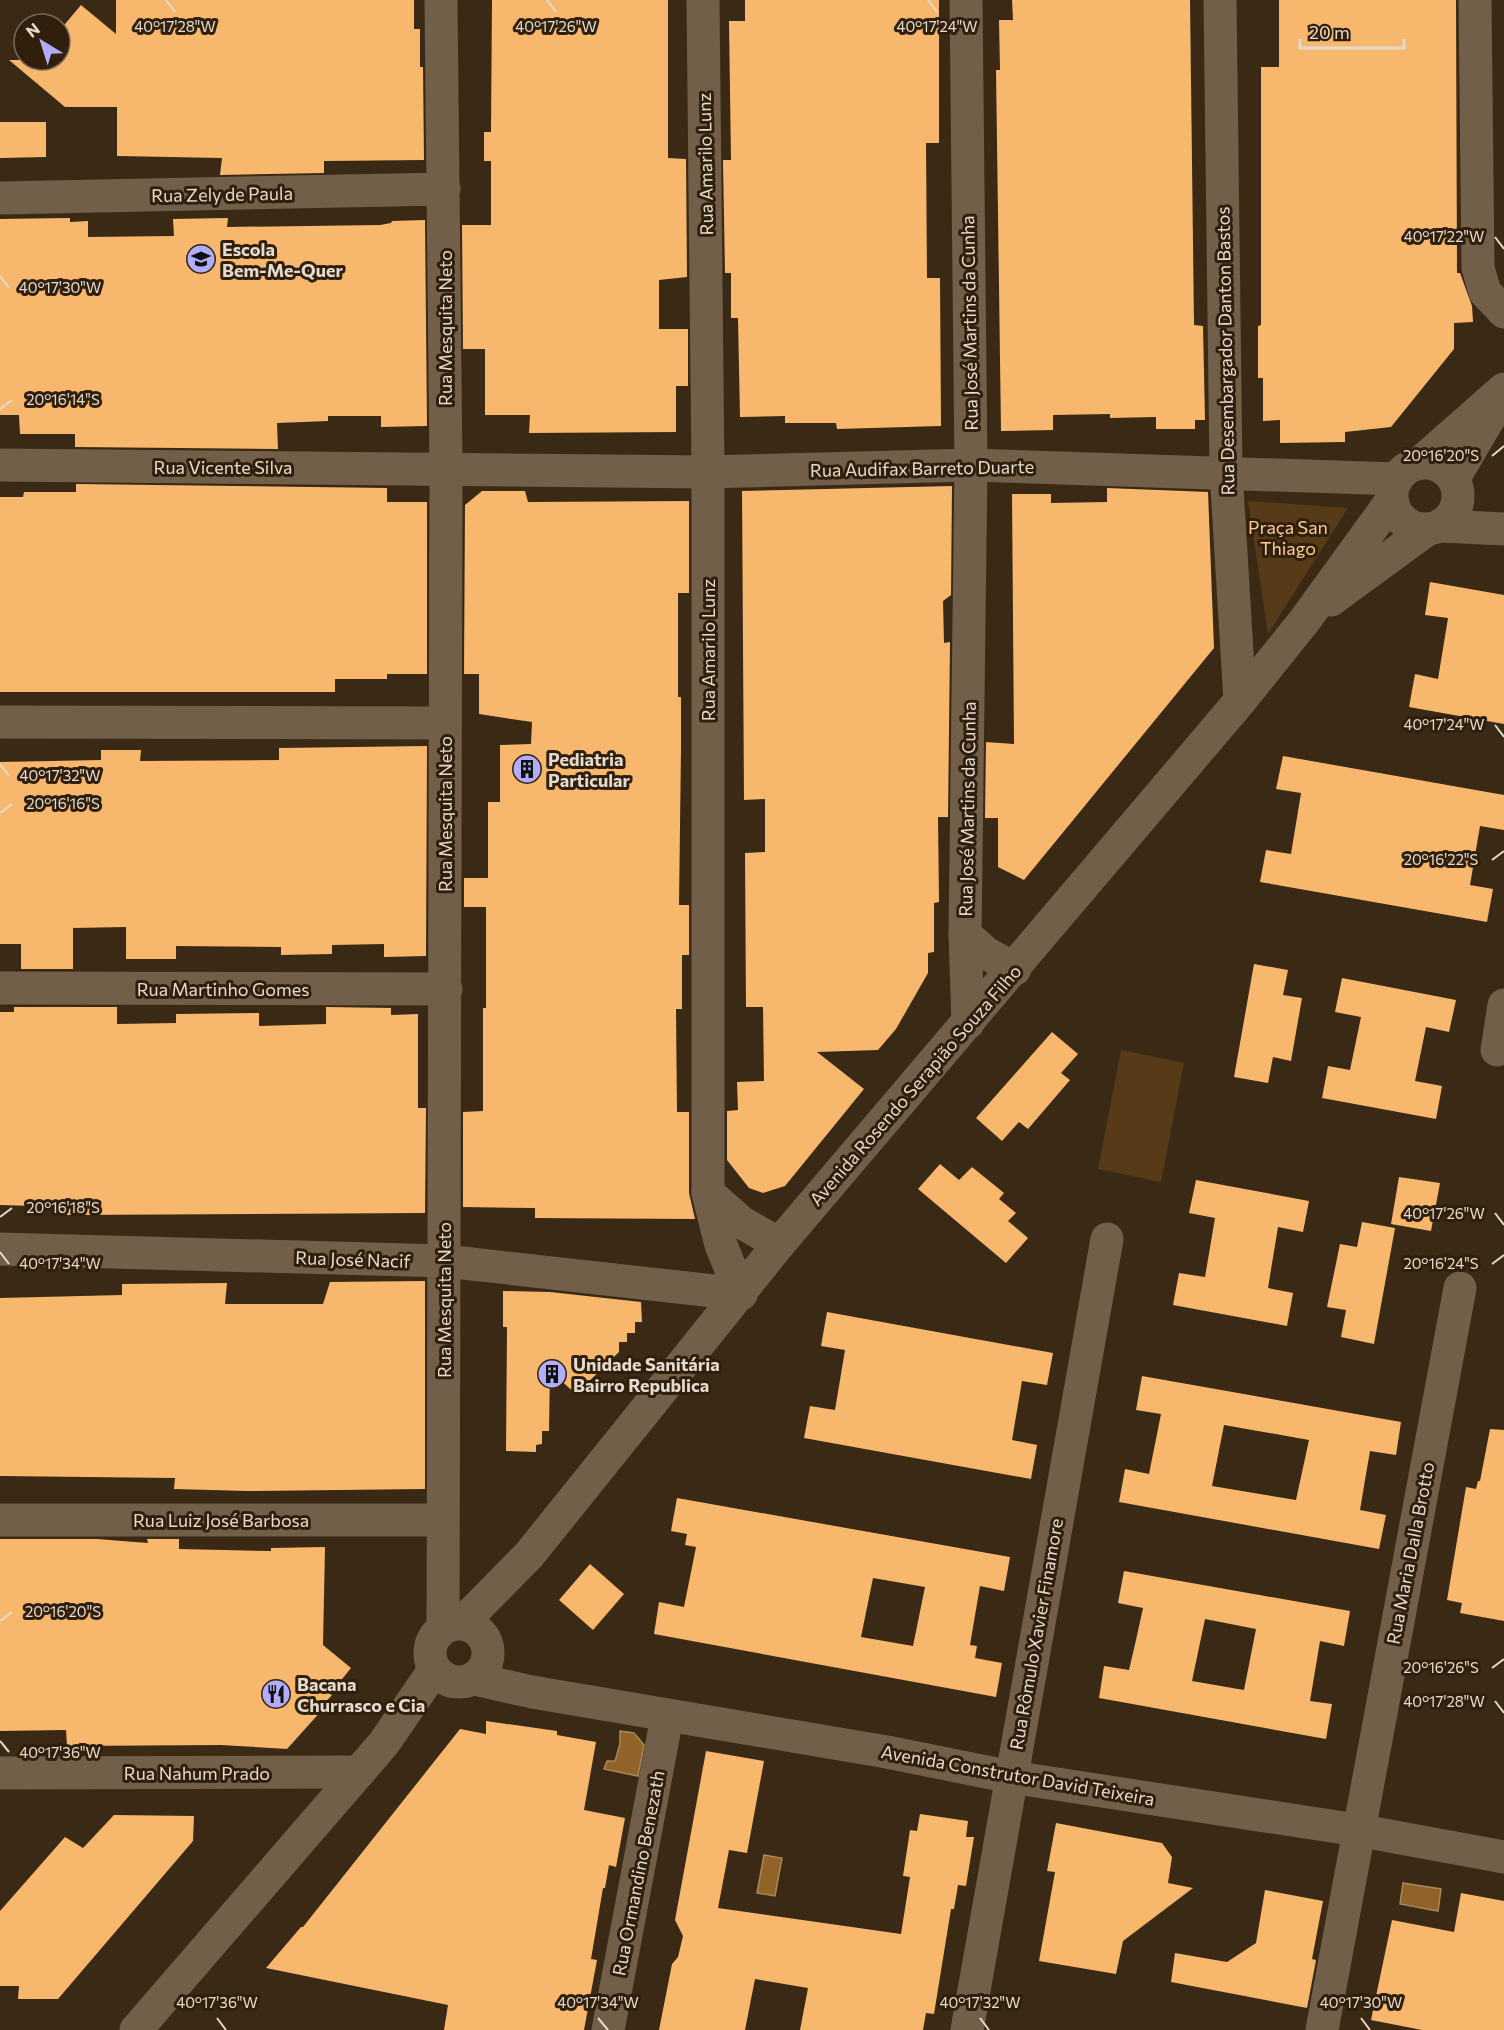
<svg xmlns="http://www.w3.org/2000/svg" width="1504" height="2030" font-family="Commissioner,sans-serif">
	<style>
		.green { fill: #573b18 }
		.water { fill: #916329; stroke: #aa875a; stroke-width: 1.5 }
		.building { fill: #f7b86d; fill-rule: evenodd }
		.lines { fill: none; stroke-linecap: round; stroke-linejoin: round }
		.minor { stroke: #725f4a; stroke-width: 33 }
		.tertiary { stroke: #725f4a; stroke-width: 33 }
		.ticks { fill: none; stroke: #e5dace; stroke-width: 2 }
		.labels { text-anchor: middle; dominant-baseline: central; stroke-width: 6; stroke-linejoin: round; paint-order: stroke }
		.street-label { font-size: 18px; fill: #e5dace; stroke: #301f0c }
		.poi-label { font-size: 18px; font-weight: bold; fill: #e5dace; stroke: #301f0c; text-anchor: start }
		.park-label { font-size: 18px; fill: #fccc95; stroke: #301f0c }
		.ticks-label { font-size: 15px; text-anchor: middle; fill: #e5dace; stroke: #301f0c; stroke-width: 6; stroke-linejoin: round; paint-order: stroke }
	</style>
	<rect width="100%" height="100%" fill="#3a2915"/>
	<g class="green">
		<polygon points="1248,501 1348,508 1268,634"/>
		<polygon points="1121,1050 1184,1063 1161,1182 1098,1169"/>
	</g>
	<g class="water">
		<polygon points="620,1731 634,1733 644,1745 638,1776 604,1769 607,1761 615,1761 620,1744"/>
		<polygon points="764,1855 782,1858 775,1896 757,1893"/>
		<polygon points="1403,1883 1441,1889 1438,1911 1400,1904"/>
	</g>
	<g class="building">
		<polygon points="116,0 414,0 414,29 420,29 420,67 423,67 424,160 324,161 324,173 220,175 222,158 117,156 117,107 65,107 9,60 60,60 60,30 81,5 116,34"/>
		<polygon points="492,0 668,0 668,158 686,159 687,277 659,280 659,329 688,329 688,386 676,386 676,432 529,433 530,415 485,415 485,349 463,349 462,225 491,225 491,161 484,161 484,132 491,132"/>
		<polygon points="745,0 939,0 939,143 926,143 927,278 940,278 941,426 837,429 836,423 785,423 785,416 740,417 738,318 731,318 731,273 725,273 723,160 731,160 729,21 745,21"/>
		<polygon points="1012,0 1190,0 1194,325 1203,326 1205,420 1195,420 1195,429 1156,429 1156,417 1110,418 1110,414 1053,415 1053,430 1001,431 996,70 1000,70 999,20 1013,20"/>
		<polygon points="1279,0 1456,0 1457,273 1460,273 1472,306 1473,322 1454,323 1454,349 1391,427 1345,432 1345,442 1280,443 1280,420 1263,421 1263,378 1258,378 1258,326 1261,325 1261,67 1279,67"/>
		<polygon points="0,122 46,122 46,157 0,158"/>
		<polygon points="70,218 70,222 88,221 88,237 174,236 173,219 228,218 227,227 380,225 391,223 392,221 425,220 427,426 381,427 381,416 328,416 328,421 277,423 278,449 75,447 75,434 20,434 19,415 0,415 0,219"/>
		<polygon points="76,484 387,488 387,502 427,502 427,674 387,674 387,679 335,679 335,692 0,692 0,497 23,497 24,492 76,492"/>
		<polygon points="952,486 951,595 943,601 944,643 950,642 948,817 938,817 939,902 934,903 934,952 928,953 928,973 896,1029 878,1050 817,1052 864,1089 785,1186 763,1193 749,1188 727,1160 727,1111 738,1110 737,1082 764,1081 763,1007 746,1007 745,853 765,852 765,799 744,800 742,491"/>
		<polygon points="1107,488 1208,492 1214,648 1024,880 998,867 998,818 985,818 986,742 1014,744 1012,494 1051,494 1051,503 1107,502"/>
		<polygon points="482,491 525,491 528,502 689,501 689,593 678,593 678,697 681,697 681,749 679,905 689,905 689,955 682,955 682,1009 676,1009 677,1112 689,1112 689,1193 695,1219 535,1218 535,1208 463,1207 463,1112 483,1111 483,1008 486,1008 486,907 464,907 464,878 488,878 488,802 500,802 500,745 531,744 532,722 479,714 479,674 464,674 465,505"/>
		<polygon points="1430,582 1504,595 1504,724 1409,707 1415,674 1438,679 1448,618 1425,615"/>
		<polygon points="427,746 426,956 384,957 384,944 332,945 332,954 281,955 281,947 176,946 176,959 126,959 126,927 73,928 73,969 21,969 21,944 0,944 0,762 101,760 101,750 141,750 140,761 279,760 279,748"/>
		<polygon points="1283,756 1504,795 1504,830 1480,826 1470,885 1493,889 1487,922 1260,882 1266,850 1291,854 1301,793 1276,789"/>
		<polygon points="1254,964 1288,970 1283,995 1302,998 1291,1061 1273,1057 1268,1083 1234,1077"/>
		<polygon points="1342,978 1456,1000 1449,1032 1426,1027 1415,1081 1442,1086 1436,1119 1322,1098 1328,1066 1350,1070 1361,1017 1335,1012"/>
		<polygon points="14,1007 117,1007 117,1024 176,1023 176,1014 259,1013 259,1026 326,1024 326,1007 391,1008 391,1015 418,1014 418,1108 426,1108 425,1213 67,1215 67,1207 0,1205 0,1012 14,1012"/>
		<polygon points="1052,1032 1078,1054 1061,1073 1070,1080 1028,1129 1019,1122 1002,1141 976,1118"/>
		<polygon points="940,1164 959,1180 972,1167 1004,1193 999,1199 1016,1213 1008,1221 1028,1238 1006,1263 918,1189"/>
		<polygon points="1399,1177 1440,1183 1431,1231 1391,1224"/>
		<polygon points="1196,1180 1309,1201 1303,1232 1278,1227 1268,1288 1293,1293 1287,1326 1173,1305 1179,1273 1205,1277 1215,1218 1189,1213"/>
		<polygon points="1362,1222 1395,1228 1374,1344 1341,1337 1346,1310 1327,1307 1340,1244 1357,1247"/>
		<polygon points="425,1281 425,1489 247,1491 174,1489 175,1478 0,1476 0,1298 122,1295 122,1284 227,1283 225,1304 323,1304 330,1282"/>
		<polygon points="503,1291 550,1292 641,1302 642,1322 635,1322 635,1333 627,1333 627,1342 619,1342 619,1352 576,1394 550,1371 549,1431 542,1431 542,1444 536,1445 536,1452 506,1451 507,1327 503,1327"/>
		<polygon points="827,1312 1053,1353 1047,1385 1022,1381 1012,1440 1037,1445 1031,1479 804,1438 810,1406 835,1410 845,1350 821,1346"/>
		<path d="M 1142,1376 L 1401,1422 L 1396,1455 L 1370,1451 L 1365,1480 L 1360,1510 L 1386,1515 L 1379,1549 L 1119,1502 L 1125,1469 L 1149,1474 L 1161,1414 L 1136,1410 ZM 1224,1425 L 1309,1440 L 1296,1500 L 1212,1486 Z"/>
		<polygon points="1490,1429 1504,1430 1504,1621 1460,1613 1462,1603 1447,1600 1466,1487 1476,1489 1478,1481 1480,1481"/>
		<path d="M 677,1498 L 1010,1557 L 1004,1591 L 980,1586 L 970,1645 L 977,1646 L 975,1658 L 1002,1663 L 996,1697 L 654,1634 L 659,1602 L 684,1607 L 696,1547 L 685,1545 L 687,1534 L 671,1531 ZM 873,1578 L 925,1587 L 913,1646 L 861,1637 Z"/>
		<polygon points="0,1539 97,1539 148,1543 147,1539 179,1539 179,1549 271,1551 271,1548 325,1547 323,1645 351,1668 330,1694 332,1695 321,1707 323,1709 287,1749 221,1745 67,1746 66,1730 0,1731"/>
		<polygon points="590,1564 624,1594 593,1630 559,1600"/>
		<path d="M 1124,1571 L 1350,1611 L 1344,1646 L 1320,1641 L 1310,1701 L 1332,1704 L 1326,1739 L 1099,1698 L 1104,1666 L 1129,1670 L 1136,1640 L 1143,1608 L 1118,1603 ZM 1205,1619 L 1256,1629 L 1244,1690 L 1192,1681 Z"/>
		<polygon points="486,1721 557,1731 557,1735 596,1742 584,1810 625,1818 616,1867 609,1865 605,1888 603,1888 591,1959 597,1960 584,2030 444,2030 448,2005 266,1968 301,1927 303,1927 460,1729 486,1734"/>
		<polygon points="706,1751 764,1761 747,1853 729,1850 718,1908 901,1934 910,1877 903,1876 910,1830 917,1831 920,1814 968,1821 966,1837 974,1837 966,1886 958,1885 954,1909 951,1909 934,2014 926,2013 923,2030 800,2030 808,1988 755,1979 745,2030 659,2030 672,1964 678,1957 683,1936 675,1920"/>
		<polygon points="114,1815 194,1816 193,1841 58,1999 18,1999 19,1986 0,1986 0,1911 65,1837 83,1848"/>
		<polygon points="1056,1823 1162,1843 1172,1857 1168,1883 1193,1888 1123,1941 1116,1974 1039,1961 1055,1872 1047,1871"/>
		<polygon points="1265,1890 1323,1901 1312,1959 1316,1960 1307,2008 1171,1982 1175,1953 1227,1962 1256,1943"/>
		<polygon points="1461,1893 1504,1901 1504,2030 1422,2030 1371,2020 1392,1920 1454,1932"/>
	</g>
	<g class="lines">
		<g class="minor">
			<polyline points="441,0 446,468 443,1628"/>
			<polyline points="703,0 708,472 708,1193 721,1245 741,1294"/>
			<polyline points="966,0 971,465 965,934 968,1023"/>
			<polyline points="1220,0 1226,471 1240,701"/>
			<polyline points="1475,0 1478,268 1485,292 1504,312"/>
			<polyline points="0,198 444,189"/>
			<polyline points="0,465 708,472 971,465 1397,479"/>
			<polyline points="1441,526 1504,529"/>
			<polyline points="0,722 444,723"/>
			<polyline points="965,934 986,953 1015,969"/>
			<polyline points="0,988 446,989"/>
			<polyline points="1497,1050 1504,1005"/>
			<polyline points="0,1249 445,1261 741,1294"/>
			<polyline points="0,1520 443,1520"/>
			<polyline points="474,1679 532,1692 887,1752 1011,1777 1357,1830 1504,1857"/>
			<polyline points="0,1773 359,1772"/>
			<polyline points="608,2030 667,1717"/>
			<polyline points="967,2030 1107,1239"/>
			<polyline points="1322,2030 1460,1288"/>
		</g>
		<g class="tertiary">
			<circle cx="1425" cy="496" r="33"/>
			<polyline points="1420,463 1504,389"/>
			<polyline points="1454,478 1494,410"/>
			<polyline points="1331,600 1428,529"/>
			<polyline points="708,1193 741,1222 779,1244"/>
			<polyline points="462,1623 529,1555 779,1244 1240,701 1305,620 1392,500"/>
			<circle cx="459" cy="1653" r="29"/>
			<polyline points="136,2030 384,1743 434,1670"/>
		</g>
	</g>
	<path class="ticks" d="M 166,0 L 175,12M 547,0 L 556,12M 928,0 L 937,12M 1495,237 L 1504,249M 0,276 L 9,288M 0,409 L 12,400M 1492,456 L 1504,446M 1495,725 L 1504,737M 0,764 L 9,776M 0,813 L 12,804M 1492,860 L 1504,851M 1495,1213 L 1504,1225M 0,1217 L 12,1208M 0,1252 L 9,1264M 1492,1264 L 1504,1255M 0,1621 L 12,1612M 1492,1668 L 1504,1659M 1495,1701 L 1504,1713M 0,1741 L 9,1752M 217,2018 L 226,2030M 598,2018 L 608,2030M 980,2018 L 989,2030M 1361,2018 L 1370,2030"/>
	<defs>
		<g id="school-disc" transform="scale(1.5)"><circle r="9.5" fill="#b2adf9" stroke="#301f0c"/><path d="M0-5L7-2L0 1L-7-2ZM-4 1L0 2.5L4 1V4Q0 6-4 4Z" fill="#111"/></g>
		<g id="building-disc" transform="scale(1.5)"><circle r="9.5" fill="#b2adf9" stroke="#301f0c"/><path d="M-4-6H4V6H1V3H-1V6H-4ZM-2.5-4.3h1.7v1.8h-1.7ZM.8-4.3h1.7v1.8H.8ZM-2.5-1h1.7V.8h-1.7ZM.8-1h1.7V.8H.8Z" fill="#111"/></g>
		<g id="restaurant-disc" transform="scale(1.5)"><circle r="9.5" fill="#b2adf9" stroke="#301f0c"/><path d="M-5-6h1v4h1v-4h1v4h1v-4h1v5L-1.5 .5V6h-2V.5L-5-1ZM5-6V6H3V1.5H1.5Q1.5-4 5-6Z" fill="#111"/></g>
	</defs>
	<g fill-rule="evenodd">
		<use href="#school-disc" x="201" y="259"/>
		<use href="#building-disc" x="527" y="769"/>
		<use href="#building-disc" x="552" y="1374"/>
		<use href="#restaurant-disc" x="276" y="1694"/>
	</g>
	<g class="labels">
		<g class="street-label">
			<text transform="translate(705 164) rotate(-91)">Rua Amarilo Lunz</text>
			<text transform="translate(222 194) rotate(-1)">Rua Zely de Paula</text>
			<text transform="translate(969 323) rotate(-91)">Rua José Martins da Cunha</text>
			<text transform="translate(445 328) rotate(-90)">Rua Mesquita Neto</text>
			<text transform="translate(1225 351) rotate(-91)">Rua Desembargador Danton Bastos</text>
			<text x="223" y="467">Rua Vicente Silva</text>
			<text transform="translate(922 468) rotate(-1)">Rua Audifax Barreto Duarte</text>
			<text transform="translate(708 650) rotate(-90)">Rua Amarilo Lunz</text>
			<text transform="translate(967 809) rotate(-89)">Rua José Martins da Cunha</text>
			<text transform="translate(445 814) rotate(-90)">Rua Mesquita Neto</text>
			<text x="223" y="989">Rua Martinho Gomes</text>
			<text transform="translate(915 1085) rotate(-49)">Avenida Rosendo Serapião Souza Filho</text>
			<text transform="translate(353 1259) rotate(2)">Rua José Nacif</text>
			<text transform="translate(444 1300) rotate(-90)">Rua Mesquita Neto</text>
			<text x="221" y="1520">Rua Luiz José Barbosa</text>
			<text transform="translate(1410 1553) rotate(-79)">Rua Maria Dalla Brotto</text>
			<text transform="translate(1036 1634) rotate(-80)">Rua Rômulo Xavier Finamore</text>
			<text x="197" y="1773">Rua Nahum Prado</text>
			<text transform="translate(1018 1775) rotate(10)">Avenida Construtor David Teixeira</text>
			<text transform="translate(638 1873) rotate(-79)">Rua Ormandino Benezath</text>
		</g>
		<g class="poi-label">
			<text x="222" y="249">Escola<tspan x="222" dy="21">Bem-Me-Quer</tspan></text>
			<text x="548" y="759">Pediatria<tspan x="548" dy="21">Particular</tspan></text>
			<text x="573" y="1364">Unidade Sanitária<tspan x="573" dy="21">Bairro Republica</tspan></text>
			<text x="297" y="1684">Bacana<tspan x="297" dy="21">Churrasco e Cia</tspan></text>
		</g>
		<g class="park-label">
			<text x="1288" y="527">Praça San<tspan x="1288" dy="21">Thiago</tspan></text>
		</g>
	</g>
	<g class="ticks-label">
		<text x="175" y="32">40°17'28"W</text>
		<text x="556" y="32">40°17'26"W</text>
		<text x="937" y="32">40°17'24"W</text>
		<text x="1444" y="242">40°17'22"W</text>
		<text x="60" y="293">40°17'30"W</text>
		<text x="63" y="405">20°16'14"S</text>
		<text x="1441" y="461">20°16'20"S</text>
		<text x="1444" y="730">40°17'24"W</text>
		<text x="60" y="781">40°17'32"W</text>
		<text x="63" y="809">20°16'16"S</text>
		<text x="1441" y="865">20°16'22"S</text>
		<text x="63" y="1213">20°16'18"S</text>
		<text x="1444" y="1219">40°17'26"W</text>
		<text x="1441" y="1269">20°16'24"S</text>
		<text x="60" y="1269">40°17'34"W</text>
		<text x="63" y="1617">20°16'20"S</text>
		<text x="1441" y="1673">20°16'26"S</text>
		<text x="1444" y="1707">40°17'28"W</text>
		<text x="60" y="1758">40°17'36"W</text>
		<text x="217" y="2008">40°17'36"W</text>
		<text x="598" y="2008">40°17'34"W</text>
		<text x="980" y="2008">40°17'32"W</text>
		<text x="1361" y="2008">40°17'30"W</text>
	</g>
	<g transform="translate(42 42) rotate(322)"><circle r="28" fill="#301f0c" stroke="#786a5a" stroke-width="1.5"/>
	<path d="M0-4.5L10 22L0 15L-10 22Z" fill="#b2adf9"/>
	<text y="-9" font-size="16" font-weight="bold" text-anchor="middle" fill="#e5dace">N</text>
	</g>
	<path d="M1300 39v9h104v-9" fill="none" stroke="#e5dace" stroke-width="3"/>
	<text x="1309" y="39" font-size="18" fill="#e5dace" stroke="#301f0c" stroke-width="4.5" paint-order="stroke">20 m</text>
</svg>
